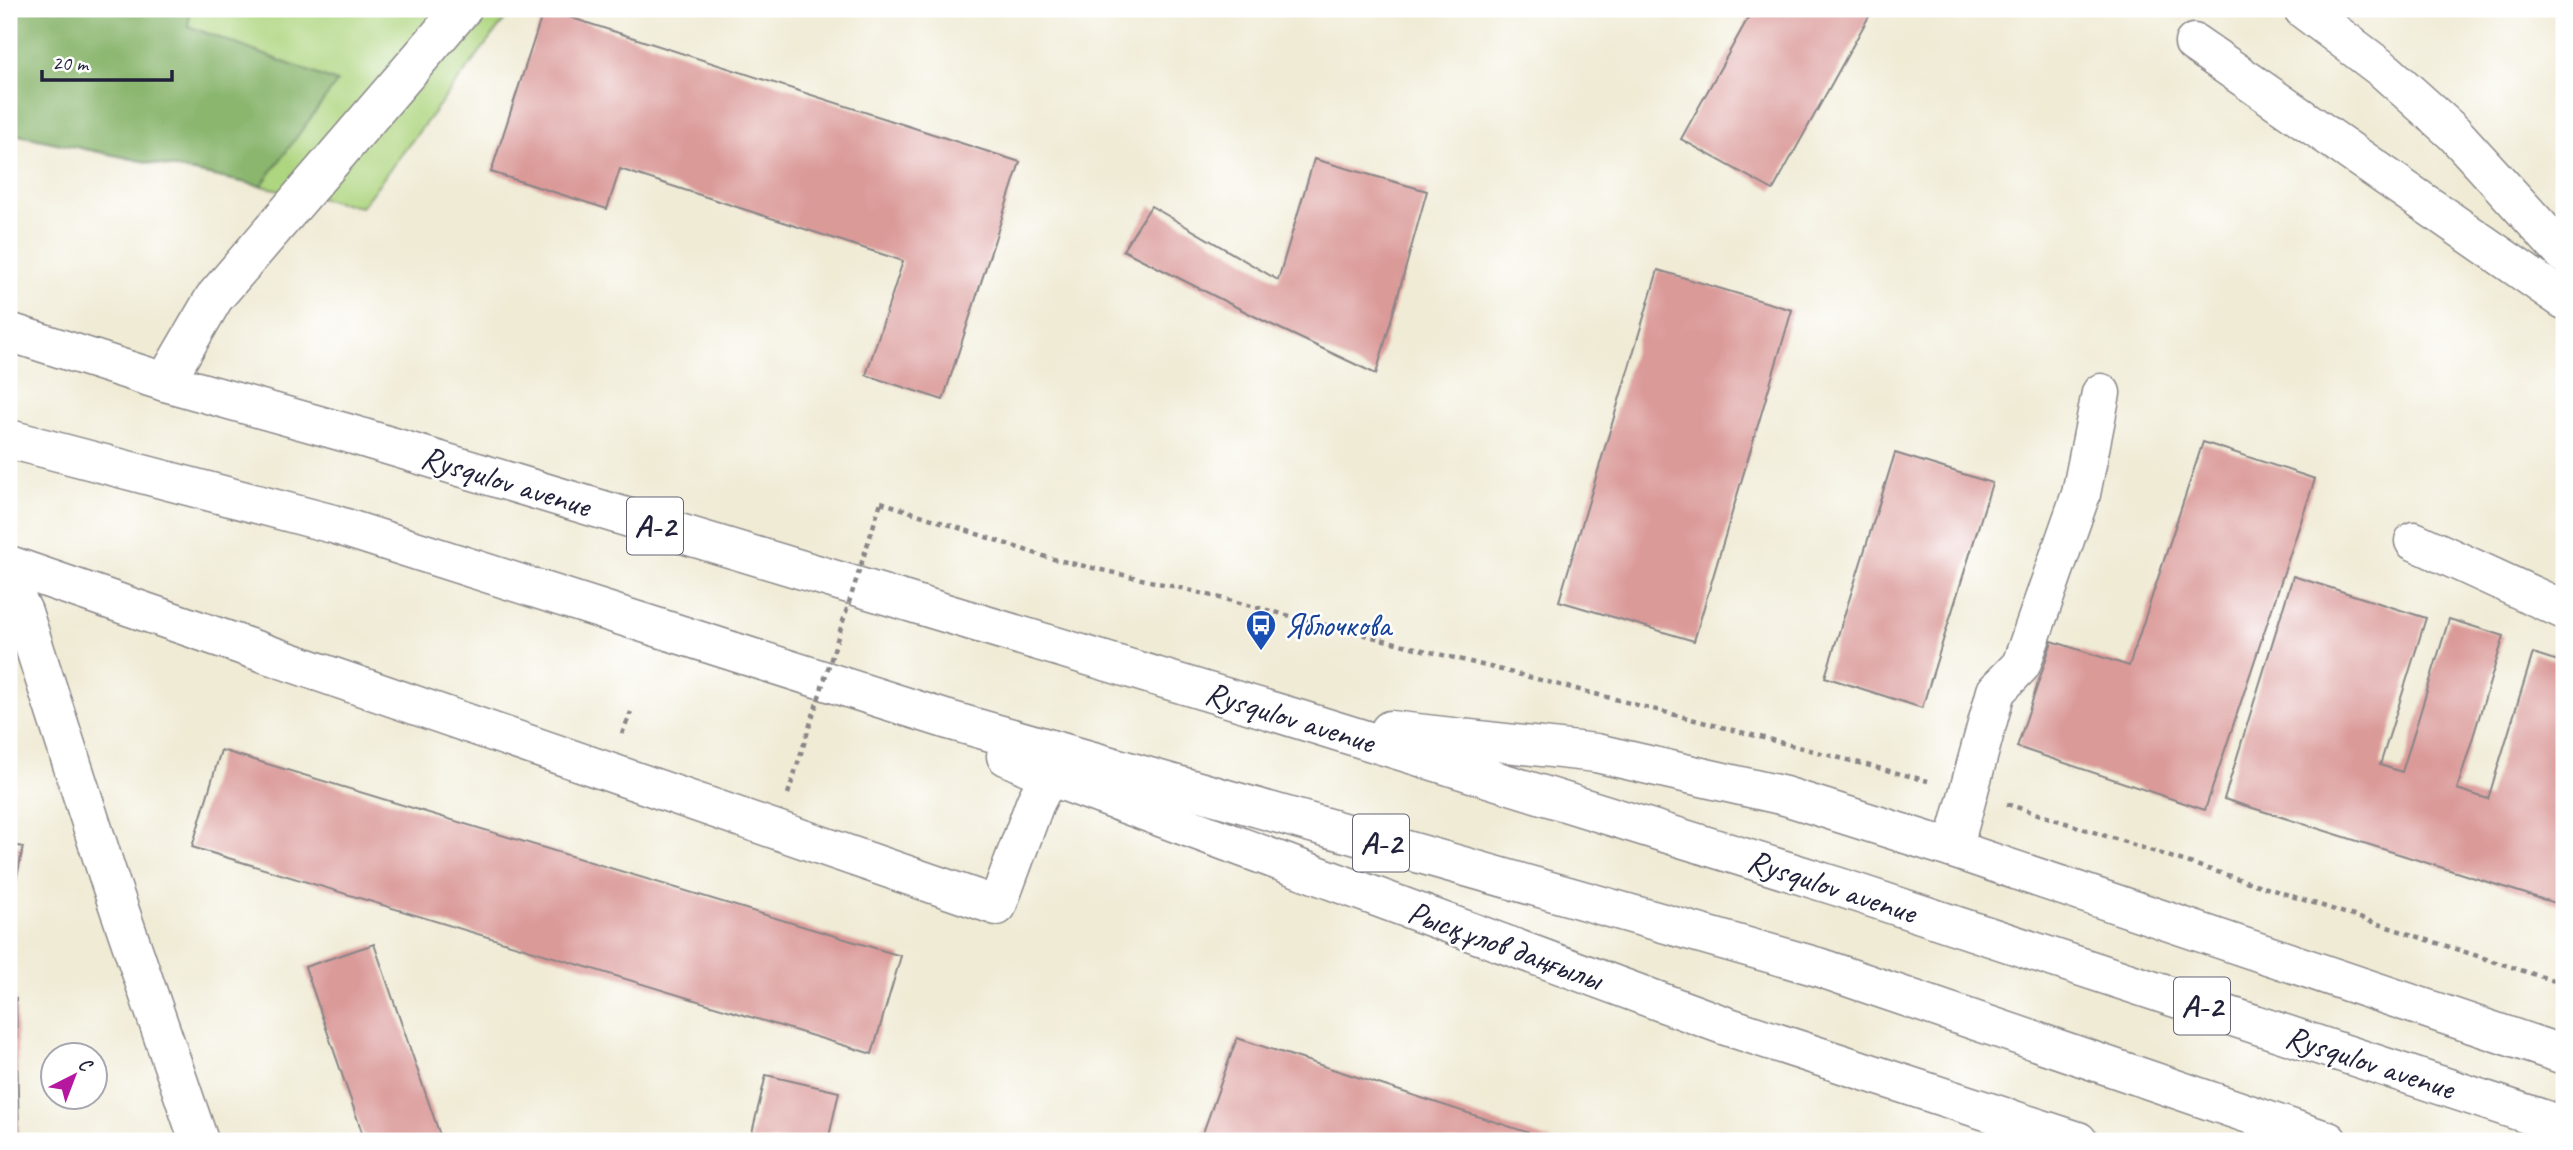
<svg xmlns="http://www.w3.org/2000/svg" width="2573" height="1150" font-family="Caveat,sans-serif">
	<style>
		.green { fill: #aed57f; stroke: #687c5d; stroke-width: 2 }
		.forest { fill: #8ab66e; stroke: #566c54; stroke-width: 2 }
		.building { fill: #da9a98 }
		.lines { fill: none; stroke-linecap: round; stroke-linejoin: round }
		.minor-casing { stroke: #898688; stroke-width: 41 }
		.major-casing { stroke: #898688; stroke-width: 41 }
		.path { stroke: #898688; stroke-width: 4.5; stroke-dasharray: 5 5; stroke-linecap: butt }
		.minor { stroke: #fff; stroke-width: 38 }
		.major { stroke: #fff; stroke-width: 38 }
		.path-bridge { stroke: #898688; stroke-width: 4.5; stroke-dasharray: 5 5; stroke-linecap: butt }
		.labels { text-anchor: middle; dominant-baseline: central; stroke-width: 5; stroke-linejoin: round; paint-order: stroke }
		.shield { fill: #fff; stroke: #646476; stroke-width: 2 }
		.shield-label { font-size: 32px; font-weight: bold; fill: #22223b }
		.street-label { font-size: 33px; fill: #22223b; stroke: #fff }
		.transit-label { font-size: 33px; fill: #164399; stroke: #fff; text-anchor: start }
	</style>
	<rect width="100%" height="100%" fill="#fff"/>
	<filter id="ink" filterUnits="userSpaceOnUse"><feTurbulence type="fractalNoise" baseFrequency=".0143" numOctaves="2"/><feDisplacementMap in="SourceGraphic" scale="14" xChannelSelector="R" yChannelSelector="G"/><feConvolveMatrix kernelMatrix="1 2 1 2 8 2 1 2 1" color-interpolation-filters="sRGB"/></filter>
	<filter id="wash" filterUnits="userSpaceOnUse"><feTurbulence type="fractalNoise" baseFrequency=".00686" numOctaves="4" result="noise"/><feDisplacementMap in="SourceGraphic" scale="28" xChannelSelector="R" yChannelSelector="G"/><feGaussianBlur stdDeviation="1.57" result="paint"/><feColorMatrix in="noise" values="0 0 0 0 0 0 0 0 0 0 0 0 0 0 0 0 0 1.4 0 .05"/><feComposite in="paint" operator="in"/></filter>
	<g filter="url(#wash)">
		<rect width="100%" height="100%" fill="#f0ebd5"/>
		<polygon class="green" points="9,9 513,9 361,207 9,133"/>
		<polygon class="forest" points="9,9 191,9 188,26 337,82 261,186 9,133"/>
		<g id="blocks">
			<g class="building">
				<polygon points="544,9 1020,162 943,400 866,375 903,261 620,169 607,209 491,172"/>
				<polygon points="1753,9 1873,9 1773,190 1681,139"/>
				<polygon points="1314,159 1427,191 1376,374 1266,322 1123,250 1151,206 1278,280"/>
				<polygon points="1658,270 1792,310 1694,641 1559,601"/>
				<polygon points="2203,442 2315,479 2205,810 2017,747 2052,641 2129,666"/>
				<polygon points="1895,453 1992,483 1922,708 1825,677"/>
				<polygon points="2293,576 2426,618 2380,765 2402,772 2449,619 2504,636 2457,789 2488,799 2533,653 2564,663 2564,906 2224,799"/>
				<polygon points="221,750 901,956 872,1054 192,847"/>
				<polygon points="9,844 23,847 10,911 9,911"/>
				<polygon points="374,944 442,1141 365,1141 305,967"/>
				<polygon points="16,998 19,1141 9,1141 9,999"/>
				<polygon points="1237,1038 1554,1141 1200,1141"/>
				<polygon points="766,1075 839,1092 828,1141 750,1141"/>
			</g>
		</g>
	</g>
	<g filter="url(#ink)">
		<use href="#blocks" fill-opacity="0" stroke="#898688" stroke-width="2"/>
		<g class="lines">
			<g class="minor-casing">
				<g id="minor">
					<polyline points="2303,9 2385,71 2454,133 2564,254"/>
					<polyline points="2194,43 2564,300"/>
					<polyline points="165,382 214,298 462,9"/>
					<polyline points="2414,541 2564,610"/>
					<polyline points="9,565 997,906 1035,803 1049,776"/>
					<polyline points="9,585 23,612 111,885 199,1141"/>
					<polyline points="1953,849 1996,691 2021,665 2081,494 2101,393"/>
				</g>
			</g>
			<g class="major-casing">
				<g id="major">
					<polyline points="9,332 165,382 347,433 1301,720 1839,887 2564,1126"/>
					<polyline points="9,439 333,524 945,719 1818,967 2328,1141"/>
					<polyline points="1390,730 1596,753 1785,796 1953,849 2564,1055"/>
					<polyline points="1006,756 1049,776 1726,1026 2078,1141"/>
				</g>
			</g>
			<g class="path">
				<polyline points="881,502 1049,558 1185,589 1603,696 1928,781"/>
				<polyline points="622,734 631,712"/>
				<polyline points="2007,804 2564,984"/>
			</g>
			<use href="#minor" class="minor"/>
			<use href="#major" class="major"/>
			<polyline class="path-bridge" points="788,794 881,502"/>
		</g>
	</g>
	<defs>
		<g id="bus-pin" transform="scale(1.575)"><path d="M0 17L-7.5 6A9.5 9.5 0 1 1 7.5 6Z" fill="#1a4fb4" stroke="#fff"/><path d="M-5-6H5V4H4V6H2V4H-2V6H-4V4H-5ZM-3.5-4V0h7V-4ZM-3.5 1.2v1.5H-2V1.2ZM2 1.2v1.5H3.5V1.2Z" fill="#fff"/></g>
	</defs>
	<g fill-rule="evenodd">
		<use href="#bus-pin" x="1261" y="625"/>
	</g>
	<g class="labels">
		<g class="shield">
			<rect x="627" y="497.5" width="56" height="57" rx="5"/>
			<rect x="1353" y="814.5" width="56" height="57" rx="5"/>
			<rect x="2174" y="977.5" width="56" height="57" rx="5"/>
		</g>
		<g class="shield-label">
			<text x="655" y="526">A-2</text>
			<text x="1381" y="843">A-2</text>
			<text x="2202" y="1006">A-2</text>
		</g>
		<g class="street-label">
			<text transform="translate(506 481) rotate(17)">Rysqulov avenue</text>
			<text transform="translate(1290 717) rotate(17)">Rysqulov avenue</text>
			<text transform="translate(1832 886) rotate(18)">Rysqulov avenue</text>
			<text transform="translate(1505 945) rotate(20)">Рысқұлов даңғылы</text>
			<text transform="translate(2370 1062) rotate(18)">Rysqulov avenue</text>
		</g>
		<g class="transit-label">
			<text x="1284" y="625">Яблочкова</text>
		</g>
	</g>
	<rect width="2573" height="1150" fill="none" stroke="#fff" stroke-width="35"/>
	<g transform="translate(74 1076) rotate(42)"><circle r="33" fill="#ffffff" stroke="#a7a7b1" stroke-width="2"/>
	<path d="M0-5L12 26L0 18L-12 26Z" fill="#b5179e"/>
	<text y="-10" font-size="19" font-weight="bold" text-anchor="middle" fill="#22223b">С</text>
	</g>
	<path d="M42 70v10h130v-10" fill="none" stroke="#22223b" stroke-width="3.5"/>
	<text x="52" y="70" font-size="21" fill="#22223b" stroke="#ffffff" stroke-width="5" paint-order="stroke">20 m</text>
</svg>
